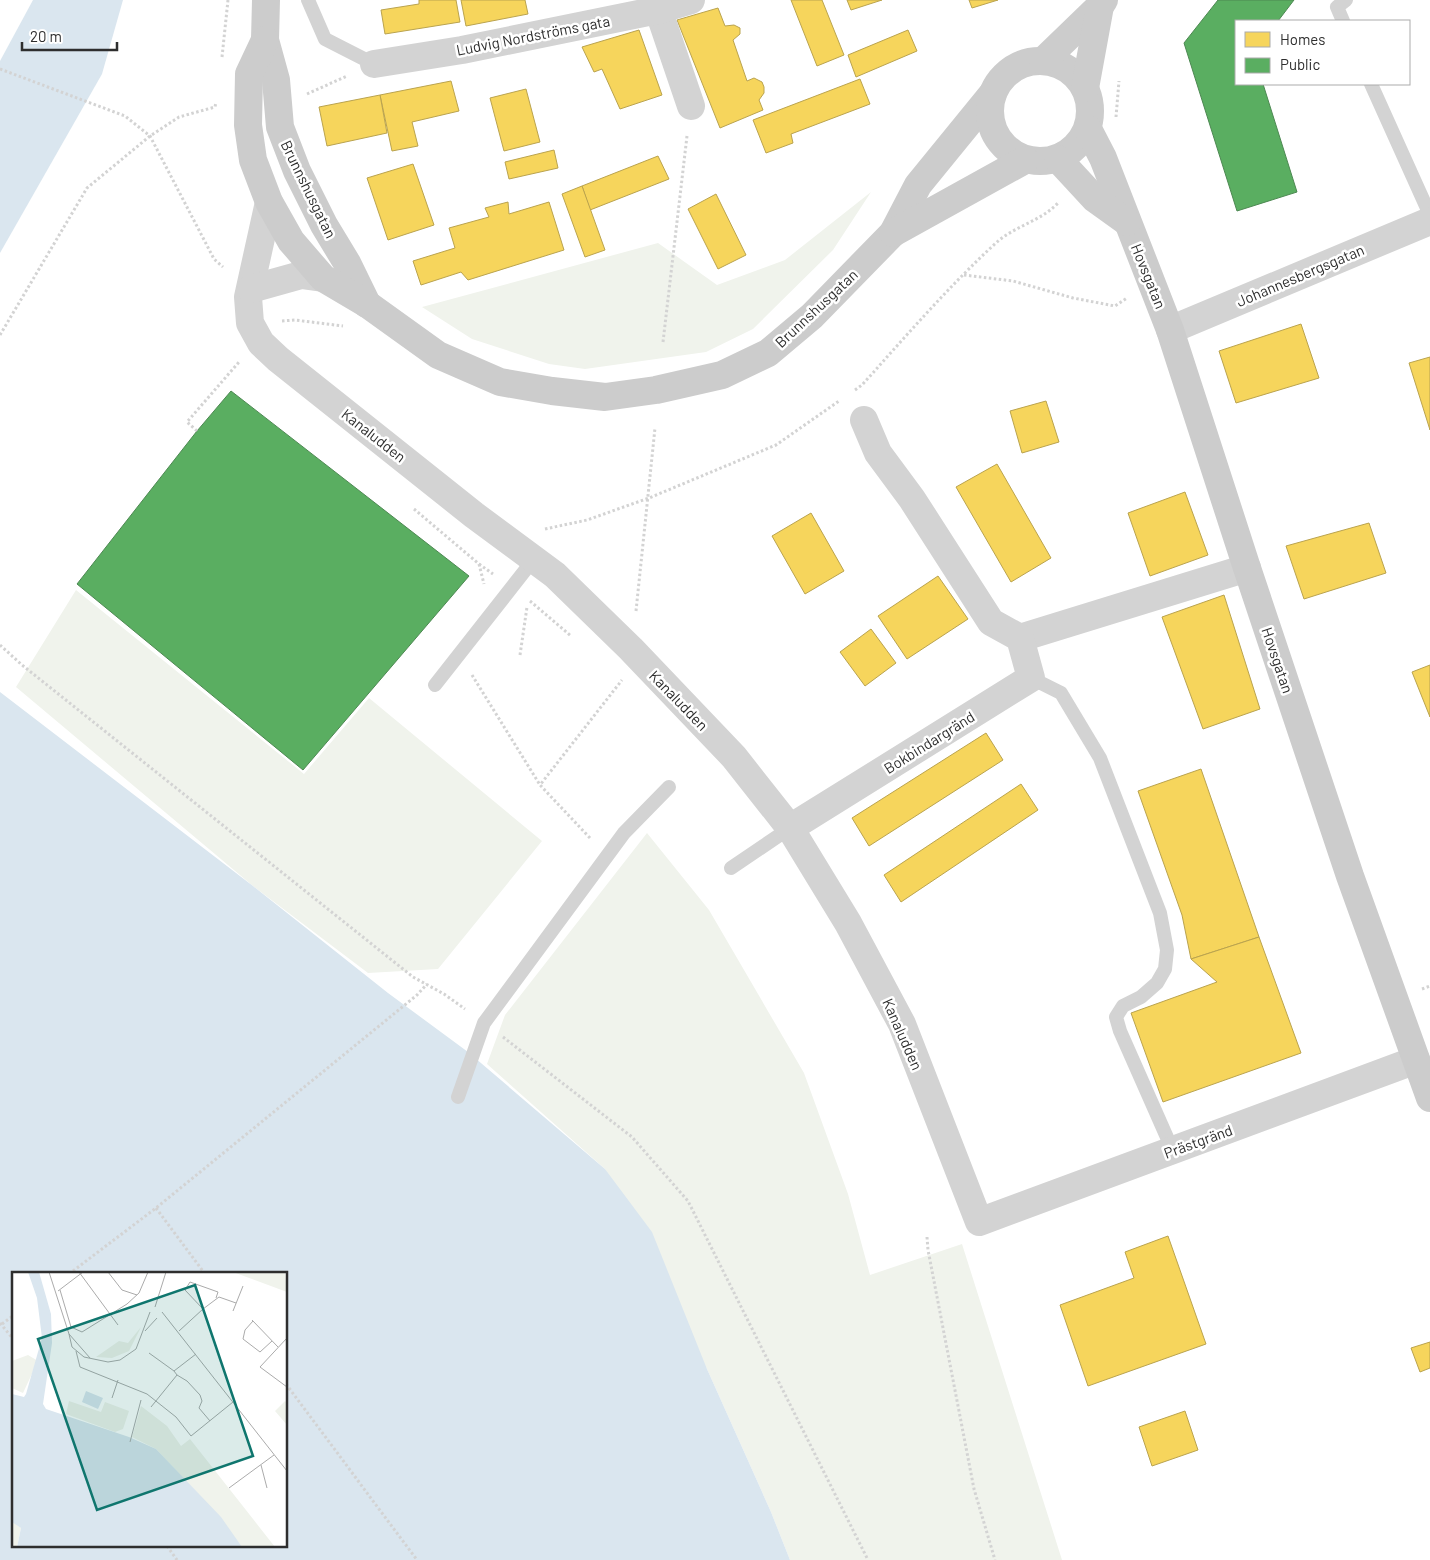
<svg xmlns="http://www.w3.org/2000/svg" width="1430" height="1560" font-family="Barlow,sans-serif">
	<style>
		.green { fill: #f0f3ec }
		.water { fill: #dae6ef; fill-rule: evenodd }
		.homes { fill: #f6d55c; stroke: #baa34e }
		.public { fill: #5aae61; stroke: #4d8852 }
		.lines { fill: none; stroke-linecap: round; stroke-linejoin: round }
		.path { stroke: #d3d3d3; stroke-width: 3; stroke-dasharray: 2.5 2.5; stroke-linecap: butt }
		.lane { stroke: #d3d3d3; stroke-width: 14 }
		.street { stroke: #d3d3d3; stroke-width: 28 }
		.secondary { stroke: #ccc; stroke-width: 28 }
		.labels { text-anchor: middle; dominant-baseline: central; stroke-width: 5; stroke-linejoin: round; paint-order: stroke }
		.street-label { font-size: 15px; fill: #2e2e2e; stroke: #fff }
		.inset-road { fill: none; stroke: #ababab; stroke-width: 1 }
		.view { fill: #0f766e; fill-opacity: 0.15; stroke: #0f766e; stroke-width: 2.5 }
		.inset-edge { fill: none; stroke: #2e2e2e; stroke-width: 2.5 }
	</style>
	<rect width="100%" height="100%" fill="#fff"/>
	<g class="green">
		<polygon points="871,192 833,250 753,329 706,352 585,369 549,364 472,339 422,307 658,243 717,285 785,260"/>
		<polygon points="76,590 304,774 369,698 542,841 438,969 368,973 253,886 16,687"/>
		<polygon points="647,833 709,910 804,1073 848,1194 870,1275 962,1244 1062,1560 790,1560 771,1512 707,1369 605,1169 487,1064 505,1015"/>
	</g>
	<g class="water">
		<polygon points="33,0 123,0 102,74 0,253 0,61"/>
		<path d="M 0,692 L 253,886 L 388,993 L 468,1052 L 605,1169 L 652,1232 L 707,1369 L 771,1512 L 790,1560 L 0,1560 ZM 14,1274 L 286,1274 L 286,1546 L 14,1546 Z"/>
	</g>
	<g class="homes">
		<polygon points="419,0 456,0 460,22 385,34 381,10 419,4"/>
		<polygon points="461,0 525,0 528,14 466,26"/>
		<polygon points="791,0 822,0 844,55 817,66"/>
		<polygon points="847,0 882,0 851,10"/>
		<polygon points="969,0 998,0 972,8"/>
		<polygon points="718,8 725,26 734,25 740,28 740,34 733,40 747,81 754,78 762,82 764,87 764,93 759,100 763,110 720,128 677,20"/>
		<polygon points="639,30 662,95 620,109 602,69 594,72 582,47"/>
		<polygon points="908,30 917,51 856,77 848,55"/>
		<polygon points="860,79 870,104 791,134 793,143 766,153 753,120"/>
		<polygon points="451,81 459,111 412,122 418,146 392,151 380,95"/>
		<polygon points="526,89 540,142 504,151 490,98"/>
		<polygon points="380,95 387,133 327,146 319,107"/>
		<polygon points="554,150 558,168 509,179 505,162"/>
		<polygon points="658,156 669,179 590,210 582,186"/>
		<polygon points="413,164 434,225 388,240 367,178"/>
		<polygon points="582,186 605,250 585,257 562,194"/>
		<polygon points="716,194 746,255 718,269 688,209"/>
		<polygon points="508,202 509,214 549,202 564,250 468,280 461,272 421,285 413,261 455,248 449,228 489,217 485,208"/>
		<polygon points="1301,324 1319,378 1236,403 1219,351"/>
		<polygon points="1430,357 1430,430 1409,363"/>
		<polygon points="1046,401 1059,442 1022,453 1010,411"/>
		<polygon points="997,464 1051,558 1011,582 956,487"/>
		<polygon points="1185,492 1208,555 1150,576 1128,513"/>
		<polygon points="811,513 844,571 805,594 772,536"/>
		<polygon points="1369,523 1386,573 1304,599 1286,546"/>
		<polygon points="938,576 968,619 907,659 878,616"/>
		<polygon points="1224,595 1260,709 1203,729 1162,617"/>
		<polygon points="871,629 896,663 865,686 840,652"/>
		<polygon points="1430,665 1430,717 1412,672"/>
		<polygon points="986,733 1003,760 869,846 852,818"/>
		<polygon points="1201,769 1259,937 1191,959 1182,915 1138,791"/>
		<polygon points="1021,784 1038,810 901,902 884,875"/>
		<polygon points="1259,937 1301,1053 1163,1102 1131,1013 1217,982 1191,959"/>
		<polygon points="1168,1236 1206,1344 1088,1386 1060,1305 1134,1278 1125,1252"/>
		<polygon points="1430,1342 1430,1368 1420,1372 1411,1348"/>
		<polygon points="1185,1411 1198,1450 1152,1466 1139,1427"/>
	</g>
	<g class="public">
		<polygon points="1218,0 1294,0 1278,21 1236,21 1236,84 1263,84 1297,192 1237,211 1184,43"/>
		<polygon points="231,391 469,576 303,770 77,584 197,431"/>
	</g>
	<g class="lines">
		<g class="path">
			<polyline points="222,57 228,0"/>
			<polyline points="0,69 125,116 150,136 214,259 223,267"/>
			<polyline points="307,94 347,76"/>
			<polyline points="1116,117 1119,81"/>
			<polyline points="964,275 1013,281 1073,298 1115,306 1127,298"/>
			<polyline points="282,321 295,320 343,326"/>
			<polyline points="0,335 87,188 150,136 179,117 215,107 216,102"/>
			<polyline points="663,342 687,136"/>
			<path d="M 855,390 L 862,385 C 906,336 949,286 997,242 C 1015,226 1041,221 1058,203"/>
			<polyline points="197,431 187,422 239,362"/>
			<polyline points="414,509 479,564 484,584"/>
			<polyline points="545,529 587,520 649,498 776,445 839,401"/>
			<polyline points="479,564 493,574"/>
			<polyline points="530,601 571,636"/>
			<polyline points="636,611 655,428"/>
			<polyline points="0,645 22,665 413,977 444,994 465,1009"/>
			<polyline points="520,655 527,607"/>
			<polyline points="472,675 540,785"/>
			<polyline points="590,838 540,785 622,680"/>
			<polyline points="1422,989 1430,986"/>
			<polyline points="503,1037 632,1137 688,1201 868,1560"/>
			<polyline points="156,1208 205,1274"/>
			<polyline points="927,1237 928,1250 974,1489 995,1560"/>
			<polyline points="69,1274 156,1208 417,995 427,984"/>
			<polyline points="0,1323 14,1340"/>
			<polyline points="2,1324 14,1315"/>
			<polyline points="286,1384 417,1560"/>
			<polyline points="167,1546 177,1560"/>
		</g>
		<g class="lane">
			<polyline points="308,0 325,39 374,64"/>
			<polyline points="1343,21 1337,7 1346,0"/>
			<polyline points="1371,84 1430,215"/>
			<polyline points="1031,678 1061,693 1100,758 1160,913 1167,950 1165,969 1157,983 1141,997 1123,1006 1116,1017 1120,1031 1173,1151"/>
			<polyline points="435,685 534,559"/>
			<polyline points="731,868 790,828"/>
			<polyline points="458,1097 484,1023 624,833 669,787"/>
		</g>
		<g class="street">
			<polyline points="655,0 691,106"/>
			<polyline points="374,64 462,50 658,10 691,0"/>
			<polyline points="269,202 248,297 250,323 261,343 278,359 474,515 555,575 631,649 734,757 790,828 848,923 902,1024 979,1222 1416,1060"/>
			<polyline points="251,289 301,275 323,278"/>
			<polyline points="1170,330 1430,221"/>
			<polyline points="1020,638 1247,568"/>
			<polyline points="790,828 1031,678 1020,638 991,622 912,499 878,453 864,420"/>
		</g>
		<g class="secondary">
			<polyline points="266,0 265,40 276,80 280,127 297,171 324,225 347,263 367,304"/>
			<polyline points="265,40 249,74 248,125 253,160 269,202 291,241 323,278 367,304 438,355 500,382 552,391 605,397 656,390 722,375 768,353 812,316 893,233 918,185 993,93"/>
			<circle cx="1040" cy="111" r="50"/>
			<polyline points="1043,61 1100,6 1104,0"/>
			<polyline points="1085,88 1100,6"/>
			<polyline points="1088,129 1103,158 1170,330 1247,568 1350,876 1430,1098"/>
			<polyline points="1058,159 1095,199 1127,222"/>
			<polyline points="893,233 1025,160"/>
		</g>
	</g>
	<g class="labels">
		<g class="street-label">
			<text transform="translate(533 35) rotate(-11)">Ludvig Nordströms gata</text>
			<text transform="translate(309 189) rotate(64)">Brunnshusgatan</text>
			<text transform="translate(1300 275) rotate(-23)">Johannesbergsgatan</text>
			<text transform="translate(1149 276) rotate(68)">Hovsgatan</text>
			<text transform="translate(816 308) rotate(-43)">Brunnshusgatan</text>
			<text transform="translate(374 435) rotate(38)">Kanaludden</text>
			<text transform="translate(1278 660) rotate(71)">Hovsgatan</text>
			<text transform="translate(679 700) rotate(46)">Kanaludden</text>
			<text transform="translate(929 742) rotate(-32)">Bokbindargränd</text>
			<text transform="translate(903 1034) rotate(66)">Kanaludden</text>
			<text transform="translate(1198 1141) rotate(-20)">Prästgränd</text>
		</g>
	</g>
	<g transform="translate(12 1272)">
		<rect width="275" height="275" fill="#fff"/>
		<path d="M 221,0 L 273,0 L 275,20 ZM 129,55 L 117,79 L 100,86 L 84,85 L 107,69 L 116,71 ZM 16,83 L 26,89 L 11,121 L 0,116 L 0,89 ZM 57,129 L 89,140 L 93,130 L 117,139 L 111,157 L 103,160 L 54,142 ZM 273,129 L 275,131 L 275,153 L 263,139 ZM 129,134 L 155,154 L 169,174 L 178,167 L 263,275 L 230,275 L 191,227 L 144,177 L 120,165 ZM 1,250 L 9,256 L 5,275 L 0,275 Z" fill="#f0f3ec"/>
		<path d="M 16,0 L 27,0 L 39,42 L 40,71 L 31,132 L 34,137 L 117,165 L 144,177 L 209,245 L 230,275 L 5,275 L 9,256 L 0,250 L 0,122 L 12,125 L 14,122 L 30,66 L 25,26 ZM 74,119 L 91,126 L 86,137 L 70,130 Z" fill="#dae6ef"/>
		<path class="inset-road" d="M 37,0 L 57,62 L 78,86M 67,0 L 106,53M 96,0 L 110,18 L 125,23M 48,18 L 59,55 L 70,60 L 115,32 L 127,21 L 136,0M 46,19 L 71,0M 204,26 L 206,20 L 178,10 L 173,18 L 191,37 L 207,25 L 224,31M 143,35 L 154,0M 221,39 L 231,14M 150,40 L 275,199M 240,48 L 266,75M 241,49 L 233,58 L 231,67 L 248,80 L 260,69M 133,59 L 145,46M 167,59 L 191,37M 57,62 L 60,75 L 72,85 L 96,90 L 108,88 L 124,77 L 138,40M 275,66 L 248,95 L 275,115M 64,79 L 68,95 L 135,122 L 164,145 L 179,164 L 221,130M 137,81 L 162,99M 162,99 L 184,82M 165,103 L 175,109 L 188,123 L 190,129 L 187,136 L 198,149M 100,126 L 106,108M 139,135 L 165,103 L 162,99M 118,170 L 129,128M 249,193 L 255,216M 217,216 L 262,183"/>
		<path class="view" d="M 183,13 L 241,184 L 85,238 L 26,67 Z"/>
		<rect width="275" height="275" class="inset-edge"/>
	</g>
	<rect x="1235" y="20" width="175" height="65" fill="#ffffff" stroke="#ababab"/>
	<rect x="1245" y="32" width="25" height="15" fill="#f6d55c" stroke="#ababab"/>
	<text x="1280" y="45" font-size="15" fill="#2e2e2e">Homes</text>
	<rect x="1245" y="58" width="25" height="15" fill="#5aae61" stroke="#ababab"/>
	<text x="1280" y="70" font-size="15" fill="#2e2e2e">Public</text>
	<path d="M22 42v8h95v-8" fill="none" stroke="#2e2e2e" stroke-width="2.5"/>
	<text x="30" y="42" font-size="15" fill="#2e2e2e" stroke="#ffffff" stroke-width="4" paint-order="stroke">20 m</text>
</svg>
